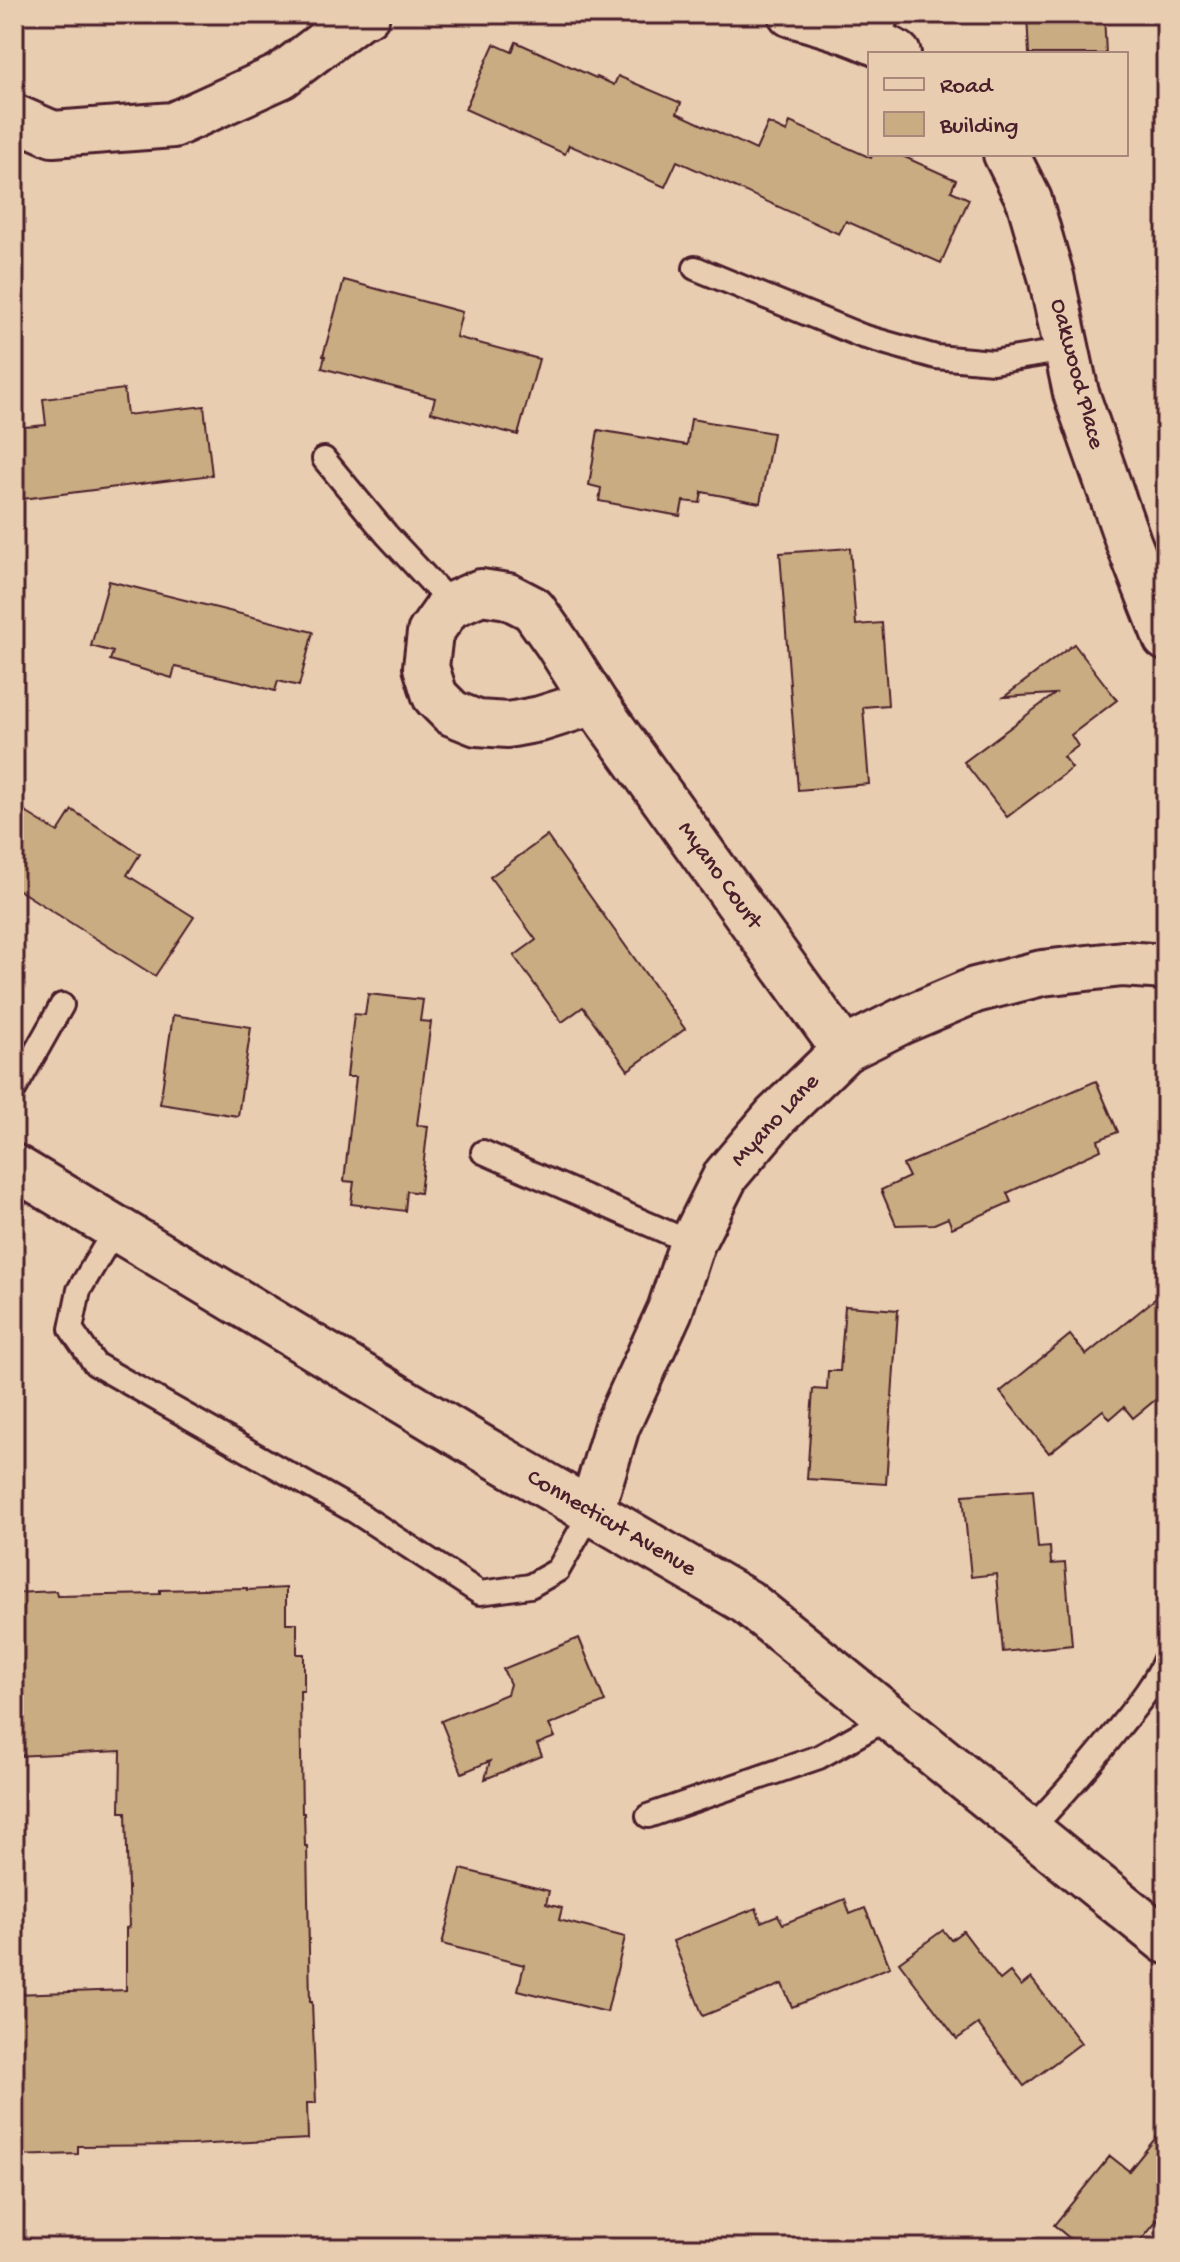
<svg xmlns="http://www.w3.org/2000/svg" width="1180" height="2262" font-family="'Gochi Hand',sans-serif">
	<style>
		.building { fill: #c9ac81; stroke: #4a1f2b; stroke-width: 2 }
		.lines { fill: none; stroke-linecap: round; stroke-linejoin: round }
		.lane-casing { stroke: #4a1f2b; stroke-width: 28 }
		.street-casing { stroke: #4a1f2b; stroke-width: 50 }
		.lane { stroke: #e9cdb0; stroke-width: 22 }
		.street { stroke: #e9cdb0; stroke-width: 44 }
		.labels { text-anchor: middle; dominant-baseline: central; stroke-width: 6; stroke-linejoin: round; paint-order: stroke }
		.street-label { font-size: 24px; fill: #4a1f2b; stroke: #e9cdb0 }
	</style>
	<rect width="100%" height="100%" fill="#e9cdb0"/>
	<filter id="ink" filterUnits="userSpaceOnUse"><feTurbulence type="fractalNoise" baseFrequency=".0125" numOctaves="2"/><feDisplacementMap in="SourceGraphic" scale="16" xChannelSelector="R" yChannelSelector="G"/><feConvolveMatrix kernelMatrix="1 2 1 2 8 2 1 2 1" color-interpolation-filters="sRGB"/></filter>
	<g filter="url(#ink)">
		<g class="building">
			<polygon points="1027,14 1104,14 1106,54 1029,54"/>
			<polygon points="516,42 596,78 597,77 614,85 618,76 681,103 677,113 756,150 768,123 787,132 790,122 871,158 873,154 898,154 956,180 951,191 969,199 941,263 846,221 839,234 677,161 665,187 569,145 565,154 465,109 494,44 512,52"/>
			<polygon points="344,280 462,312 456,337 539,359 518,435 431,412 435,398 322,368 325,356 323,356"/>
			<polygon points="124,389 127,415 204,406 212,475 14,500 14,428 46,425 43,399"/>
			<polygon points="691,419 773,433 760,503 702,492 700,503 683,501 680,516 599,501 601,488 589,485 598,430 687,445"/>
			<polygon points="850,548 856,625 882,623 888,705 863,707 869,784 798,790 780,553"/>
			<polygon points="109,581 313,632 299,686 278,681 275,691 240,681 175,667 172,678 110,660 113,652 91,646"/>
			<polygon points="1074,644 1117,700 1071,735 1078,746 1063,757 1072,768 1007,817 964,762 1055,694 1004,697"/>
			<polygon points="14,805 58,832 72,810 140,854 127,875 194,917 155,976 14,887"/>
			<polygon points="547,836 685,1029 628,1070 583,1007 562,1022 514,956 536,940 490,877"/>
			<polygon points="368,994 423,1000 420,1021 431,1022 417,1125 428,1126 420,1193 407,1191 405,1211 351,1204 354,1182 344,1181 356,1077 347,1077 354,1014 365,1015"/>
			<polygon points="173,1015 251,1027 238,1116 160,1104"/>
			<polygon points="1096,1081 1118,1132 1098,1140 1101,1150 1007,1193 1011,1202 952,1228 948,1218 934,1224 896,1225 881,1190 909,1177 903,1165"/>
			<polygon points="1166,1290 1166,1391 1133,1418 1124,1407 1110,1419 1103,1410 1049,1453 1000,1392 1070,1335 1086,1355"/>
			<polygon points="845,1306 898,1310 886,1484 807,1479 813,1389 827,1390 828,1371 840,1371"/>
			<polygon points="1033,1490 1038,1548 1050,1547 1051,1564 1065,1563 1072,1645 1003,1652 996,1574 971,1577 963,1495"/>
			<polygon points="247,1588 247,1590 286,1588 286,1623 297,1623 297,1654 304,1654 304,1691 300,1691 302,1813 304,1813 305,1846 307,1846 310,2002 312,2002 316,2103 307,2103 308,2139 191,2145 78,2146 78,2154 14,2156 14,1994 126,1990 126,1928 129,1927 126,1812 120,1812 121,1751 14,1756 14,1593 56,1591 57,1596 160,1594 160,1590"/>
			<polygon points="579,1638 605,1702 549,1725 555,1737 537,1744 542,1756 485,1779 490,1761 462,1773 441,1721 507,1694 510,1684 503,1669"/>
			<polygon points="461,1869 549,1891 546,1904 562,1908 559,1920 625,1937 607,2012 518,1990 524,1965 442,1944"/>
			<polygon points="845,1899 850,1914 865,1908 890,1967 792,2007 782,1984 703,2016 673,1941 756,1908 761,1922 778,1915 783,1924"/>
			<polygon points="943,1930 951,1940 963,1931 1000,1980 1010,1972 1021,1986 1031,1978 1081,2043 1024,2086 978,2024 957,2039 899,1962"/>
			<polygon points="1166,2125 1166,2210 1135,2248 1081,2248 1054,2225 1110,2156 1129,2171"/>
		</g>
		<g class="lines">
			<g class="lane-casing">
				<g id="lane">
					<polyline points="877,42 888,14"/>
					<polyline points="695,268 862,336 936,357 993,362 1067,350"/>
					<polyline points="324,459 387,535 452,605"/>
					<polyline points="14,1090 62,1005"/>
					<polyline points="483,1152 692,1243"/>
					<polyline points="116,1228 79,1290 71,1329 95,1364 356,1512 480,1593 530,1586 558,1570 591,1512"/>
					<polyline points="648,1816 819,1757 890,1717"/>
					<path d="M 1030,1830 C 1062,1796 1093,1762 1121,1725 C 1138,1704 1156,1682 1166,1657"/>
				</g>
			</g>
			<g class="street-casing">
				<g id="street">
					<path d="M 791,14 C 828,24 864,35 898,54"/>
					<polyline points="14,117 53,134 173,125 281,76 360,16 367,14"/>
					<polyline points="1006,154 1029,200 1051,276 1076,393 1129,544 1166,638"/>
					<polyline points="594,702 540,719 508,725 477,723 452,713 435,696 426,667 430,633 449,606 481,592 508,596 533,609 557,643 594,702 844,1050"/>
					<polyline points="14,1167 480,1447 747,1602 1166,1941"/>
					<polyline points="591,1512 617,1426 670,1310 692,1243 726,1175 776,1116 844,1050 902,1021 975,990 1042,973 1123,964 1166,967"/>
				</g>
			</g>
			<use href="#lane" class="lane"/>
			<use href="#street" class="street"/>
		</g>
	</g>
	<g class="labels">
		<g class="street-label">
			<text transform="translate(1076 374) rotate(75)">Oakwood Place</text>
			<text transform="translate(719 876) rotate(54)">Myano Court</text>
			<text transform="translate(776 1121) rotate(-47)">Myano Lane</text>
			<text transform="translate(611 1524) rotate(30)">Connecticut Avenue</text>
		</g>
	</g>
	<rect width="1180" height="2262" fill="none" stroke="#e9cdb0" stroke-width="48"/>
	<rect x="24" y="24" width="1132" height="2214" fill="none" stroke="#4a1f2b" stroke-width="3" filter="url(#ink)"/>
	<rect x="868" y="52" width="260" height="104" fill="#e9cdb0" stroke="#a9877b" stroke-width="2"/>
	<rect x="884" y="78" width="40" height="12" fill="#e9cdb0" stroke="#a9877b" stroke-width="2"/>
	<text x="940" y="92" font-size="24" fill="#4a1f2b">Road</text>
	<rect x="884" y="112" width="40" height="24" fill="#c9ac81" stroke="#a9877b" stroke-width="2"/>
	<text x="940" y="132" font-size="24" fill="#4a1f2b">Building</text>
</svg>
